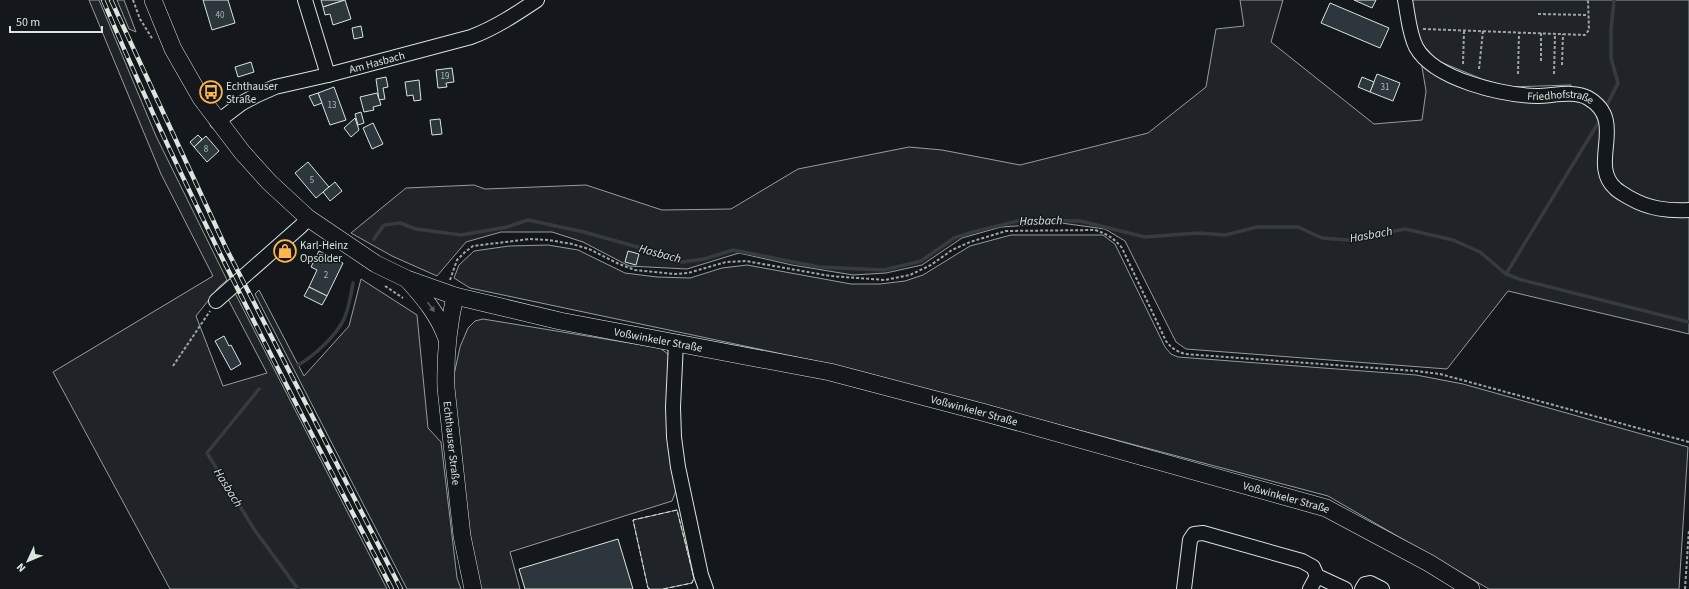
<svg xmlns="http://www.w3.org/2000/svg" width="1689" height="589" font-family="'Source Sans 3',sans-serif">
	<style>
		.green { fill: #202428; stroke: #939e99 }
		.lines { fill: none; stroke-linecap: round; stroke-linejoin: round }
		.stream { stroke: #363b3e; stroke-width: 3.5 }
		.building { fill: #2c363c; stroke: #d8e6dc }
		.minor-casing { stroke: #d8e6dc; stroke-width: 16 }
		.major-casing { stroke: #d8e6dc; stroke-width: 18 }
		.path { stroke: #9da8a2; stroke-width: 2; stroke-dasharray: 3 2; stroke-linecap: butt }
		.minor { stroke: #14181c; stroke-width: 14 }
		.major { stroke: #14181c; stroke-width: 17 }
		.rail-casing { stroke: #d8e6dc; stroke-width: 4.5 }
		.rail { stroke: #14181c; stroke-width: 3; stroke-dasharray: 9; stroke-linecap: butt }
		.fence { stroke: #d8e6dc; stroke-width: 1; stroke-dasharray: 5 2; stroke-linecap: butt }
		.oneway { fill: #59605f }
		.labels { text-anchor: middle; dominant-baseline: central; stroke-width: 3; stroke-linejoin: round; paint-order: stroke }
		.number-label { font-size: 9px; fill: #adbab4 }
		.street-label { font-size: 11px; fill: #d8e6dc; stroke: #14181c }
		.poi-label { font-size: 11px; fill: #d8e6dc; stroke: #14181c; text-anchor: start }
		.water-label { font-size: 12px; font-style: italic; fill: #d8e6dc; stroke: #14181c }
	</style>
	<rect width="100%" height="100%" fill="#14181c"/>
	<g class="green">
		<polygon points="89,0 99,0 156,136 227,280 219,287 196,316 223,386 267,373 228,299 235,293 387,589 170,589 53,372 213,276 161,174"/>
		<polygon points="117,0 124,0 136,32 129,29"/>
		<polygon points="1240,0 1283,0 1271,42 1374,124 1422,120 1426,91 1421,61 1444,79 1483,95 1534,102 1570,98 1571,85 1509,87 1482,79 1438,61 1417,39 1408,0 1689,0 1689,334 1508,291 1447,369 1186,349 1176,342 1125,241 1105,229 1061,223 1001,227 962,238 922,265 886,273 853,275 792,265 739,253 687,269 629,266 583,242 552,232 501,232 466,242 437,276 392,256 351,233 406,188 474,185 485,189 586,185 662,210 731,209 798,169 909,147 942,150 1020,165 1148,133 1206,87 1216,29 1244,26"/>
		<polygon points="1011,235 1103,235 1115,244 1165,347 1171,354 1178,357 1416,375 1463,384 1688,447 1679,589 1489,589 1328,496 825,363 470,288 454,278 459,265 474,251 509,246 548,245 578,250 625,273 657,277 690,278 722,268 747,265 851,284 880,284 905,281 923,275 970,246"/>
		<polygon points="361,279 417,315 428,428 441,442 457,578 461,589 407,589 255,294 259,290 304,376 349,326"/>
		<polygon points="483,319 660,348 668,354 671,359 679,483 672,501 510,552 520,589 480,589 470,551 454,411 454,375 460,347 468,328 475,321"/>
		<polygon points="677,510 694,578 692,583 663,589 650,589 648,588 633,520"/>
	</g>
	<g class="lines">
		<g class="stream">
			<polyline points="1605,109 1618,83 1611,58 1611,29 1614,0"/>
			<polyline points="374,239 384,225 400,223 416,229 461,235 507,227 528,220 584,232 641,248 682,262 704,259 733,250 819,267 884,270 921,261 954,238 973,232 1022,220 1080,221 1145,237 1198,233 1225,235 1257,227 1298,227 1322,238 1348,240 1405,229 1453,240 1480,252 1506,274 1522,280 1689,322"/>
			<polyline points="1506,274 1600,120"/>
			<path d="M 298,365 C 314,356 336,336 344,319 C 349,308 351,295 353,283"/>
			<polyline points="259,389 207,453 254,529 298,589"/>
		</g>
	</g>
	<g class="building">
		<polygon points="203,0 228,0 235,23 212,30"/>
		<polygon points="321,0 345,0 323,7"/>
		<polygon points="345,0 351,19 333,25 330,14 325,15 323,7"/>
		<polygon points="1354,0 1376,0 1372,8"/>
		<polygon points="1330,3 1389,28 1380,48 1321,23"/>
		<polygon points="361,26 363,37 354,39 352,28"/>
		<polygon points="251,62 254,72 238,77 235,67"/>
		<polygon points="452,68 454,82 446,83 447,87 438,88 436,70"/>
		<polygon points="1377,74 1400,83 1393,101 1370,92"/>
		<polygon points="386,77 388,87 383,88 385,99 379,100 376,79"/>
		<polygon points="1362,77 1374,82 1370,92 1358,87"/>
		<polygon points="419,80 421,100 414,101 413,95 407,96 405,82"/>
		<polygon points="334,87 346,120 330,125 318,93"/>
		<polygon points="318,93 322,103 314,106 309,96"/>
		<polygon points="377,93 381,105 373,107 374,110 364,112 360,97"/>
		<polygon points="361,112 364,123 358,125 355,114"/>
		<polygon points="355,118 359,130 351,137 344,128"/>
		<polygon points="440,119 442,134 432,135 430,120"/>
		<polygon points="373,123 383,144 372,149 363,128"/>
		<polygon points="198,135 202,139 194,147 190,142"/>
		<polygon points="206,136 219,151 207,162 194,147"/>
		<polygon points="308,162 329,187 316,198 295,173"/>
		<polygon points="335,182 342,191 330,201 323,192"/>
		<polygon points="319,251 343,263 327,296 309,287 317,270 311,267"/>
		<polygon points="628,251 639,254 636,265 625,262"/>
		<polygon points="309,287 327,296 322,305 304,296"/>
		<polygon points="224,336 229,346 231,345 241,364 231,370 215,341"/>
		<polygon points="618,539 633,589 525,589 519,569"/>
	</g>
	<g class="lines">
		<g class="minor-casing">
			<g id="minor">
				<polyline points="305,0 328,75"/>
				<path id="s1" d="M 1405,0 C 1408,15 1409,33 1416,47 C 1434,80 1503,95 1537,96 C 1552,96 1574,90 1588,98 C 1628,121 1588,163 1615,188 C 1619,192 1625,195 1630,198 C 1649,209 1668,211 1689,210"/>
				<path id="s2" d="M 217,122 L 242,103 L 257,95 L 275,87 L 328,75 L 471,37 C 495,28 516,14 537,0"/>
				<polyline points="216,301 301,226 308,218"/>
				<polyline points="676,342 673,407 674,437 678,467 701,575 706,589"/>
				<polyline points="1184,589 1190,540 1194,534 1203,533 1302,561 1313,567 1317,576 1345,589"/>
				<polyline points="1310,589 1317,576"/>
				<polyline points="1362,589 1365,584 1370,583 1382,589"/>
			</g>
		</g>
		<g class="major-casing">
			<g id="major">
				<path id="s3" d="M 153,0 L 173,49 L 201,98 L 242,152 L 269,182 L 308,218 L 376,264 L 407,279 L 455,296 L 560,321 L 830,372 L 982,412 L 1326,508 L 1429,563 L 1471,589"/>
				<path d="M 408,280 C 425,299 439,316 447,339"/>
				<path id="s4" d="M 455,296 C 448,327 445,357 446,388 L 462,536 L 473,589"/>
			</g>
		</g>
		<g class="path">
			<polyline points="133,0 140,19 153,40"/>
			<polyline points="1538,14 1588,15"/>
			<polyline points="1423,29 1585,35 1589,30 1588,0 1586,0"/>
			<polyline points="1541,33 1541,61"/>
			<polyline points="1463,64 1464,31"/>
			<polyline points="1562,65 1563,34"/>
			<polyline points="1479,69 1483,31"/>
			<polyline points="1518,74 1519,33"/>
			<polyline points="1554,74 1555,34"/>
			<path d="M 450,280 L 457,260 L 465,252 L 473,246 L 530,239 L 549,240 L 572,244 L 589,249 L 619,264 L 635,270 L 675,274 L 688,273 L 726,262 L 746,261 L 830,276 L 885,280 L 910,275 L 931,265 L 952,250 L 970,242 L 1006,231 L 1095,230 C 1107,234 1114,238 1122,248 L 1166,341 C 1171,348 1176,351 1185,354 L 1416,371 L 1440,374 L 1689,442"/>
			<polyline points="385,286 403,298"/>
			<polyline points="173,366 210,311"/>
			<polyline points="1685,589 1689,529"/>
		</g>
		<use href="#minor" class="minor"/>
		<use href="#major" class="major"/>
		<g class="rail-casing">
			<g id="rail">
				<path d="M 103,0 C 188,202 292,395 392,589"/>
				<polyline points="111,0 226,248 401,589"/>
			</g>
		</g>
		<use href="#rail" class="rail"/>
		<polyline class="fence" points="650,589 648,588 633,520 677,510 694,578 692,583 663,589"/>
	</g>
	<defs><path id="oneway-solid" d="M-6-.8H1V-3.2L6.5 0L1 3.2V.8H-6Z"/></defs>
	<use class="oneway" href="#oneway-solid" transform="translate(431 307) rotate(54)"/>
	<defs>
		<g id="bus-ring" transform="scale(1.15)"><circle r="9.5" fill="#14181c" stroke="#ffb74d" stroke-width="1.5"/><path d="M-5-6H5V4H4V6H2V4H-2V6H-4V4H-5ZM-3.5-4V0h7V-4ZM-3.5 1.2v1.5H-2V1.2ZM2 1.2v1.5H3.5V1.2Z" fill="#ffb74d"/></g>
		<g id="shop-ring" transform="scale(1.15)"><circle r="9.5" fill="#14181c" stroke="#ffb74d" stroke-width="1.5"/><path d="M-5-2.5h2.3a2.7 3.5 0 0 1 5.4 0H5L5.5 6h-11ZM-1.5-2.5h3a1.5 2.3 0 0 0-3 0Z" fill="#ffb74d"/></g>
	</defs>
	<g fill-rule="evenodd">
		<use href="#bus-ring" x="211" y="92"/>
		<use href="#shop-ring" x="285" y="251"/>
	</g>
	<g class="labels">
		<g class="number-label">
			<text x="220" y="15">40</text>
			<text x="445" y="76">19</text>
			<text x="1385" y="87">31</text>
			<text x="332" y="105">13</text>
			<text x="206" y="149">8</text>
			<text x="312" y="180">5</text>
			<text x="326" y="275">2</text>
		</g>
		<g class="street-label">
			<text stroke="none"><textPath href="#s2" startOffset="173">Am Hasbach</textPath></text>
			<text stroke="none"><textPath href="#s1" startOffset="207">Friedhofstraße</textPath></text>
			<text stroke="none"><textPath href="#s3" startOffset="646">Voßwinkeler Straße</textPath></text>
			<text stroke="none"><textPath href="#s3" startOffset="970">Voßwinkeler Straße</textPath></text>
			<text stroke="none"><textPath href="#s4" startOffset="148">Echthauser Straße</textPath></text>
			<text stroke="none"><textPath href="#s3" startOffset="1294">Voßwinkeler Straße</textPath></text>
		</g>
		<g class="poi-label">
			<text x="226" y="86">Echthauser<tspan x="226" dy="13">Straße</tspan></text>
			<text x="300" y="245">Karl-Heinz<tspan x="300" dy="13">Opsölder</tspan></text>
		</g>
		<g class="water-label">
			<text transform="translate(1041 221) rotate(-1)">Hasbach</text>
			<text transform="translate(1371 235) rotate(-10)">Hasbach</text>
			<text transform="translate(660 254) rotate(15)">Hasbach</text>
			<text transform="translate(228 488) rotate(58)">Hasbach</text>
		</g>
	</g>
	<g transform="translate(28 561) rotate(226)" stroke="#14181c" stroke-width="3" paint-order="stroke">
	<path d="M0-3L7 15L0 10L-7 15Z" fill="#d8e6dc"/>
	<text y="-6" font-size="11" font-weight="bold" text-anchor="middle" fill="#d8e6dc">N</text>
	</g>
	<path d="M10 26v6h92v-6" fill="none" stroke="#d8e6dc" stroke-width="2"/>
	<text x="16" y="26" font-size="12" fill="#d8e6dc" stroke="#14181c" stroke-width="3" paint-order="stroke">50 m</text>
</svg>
